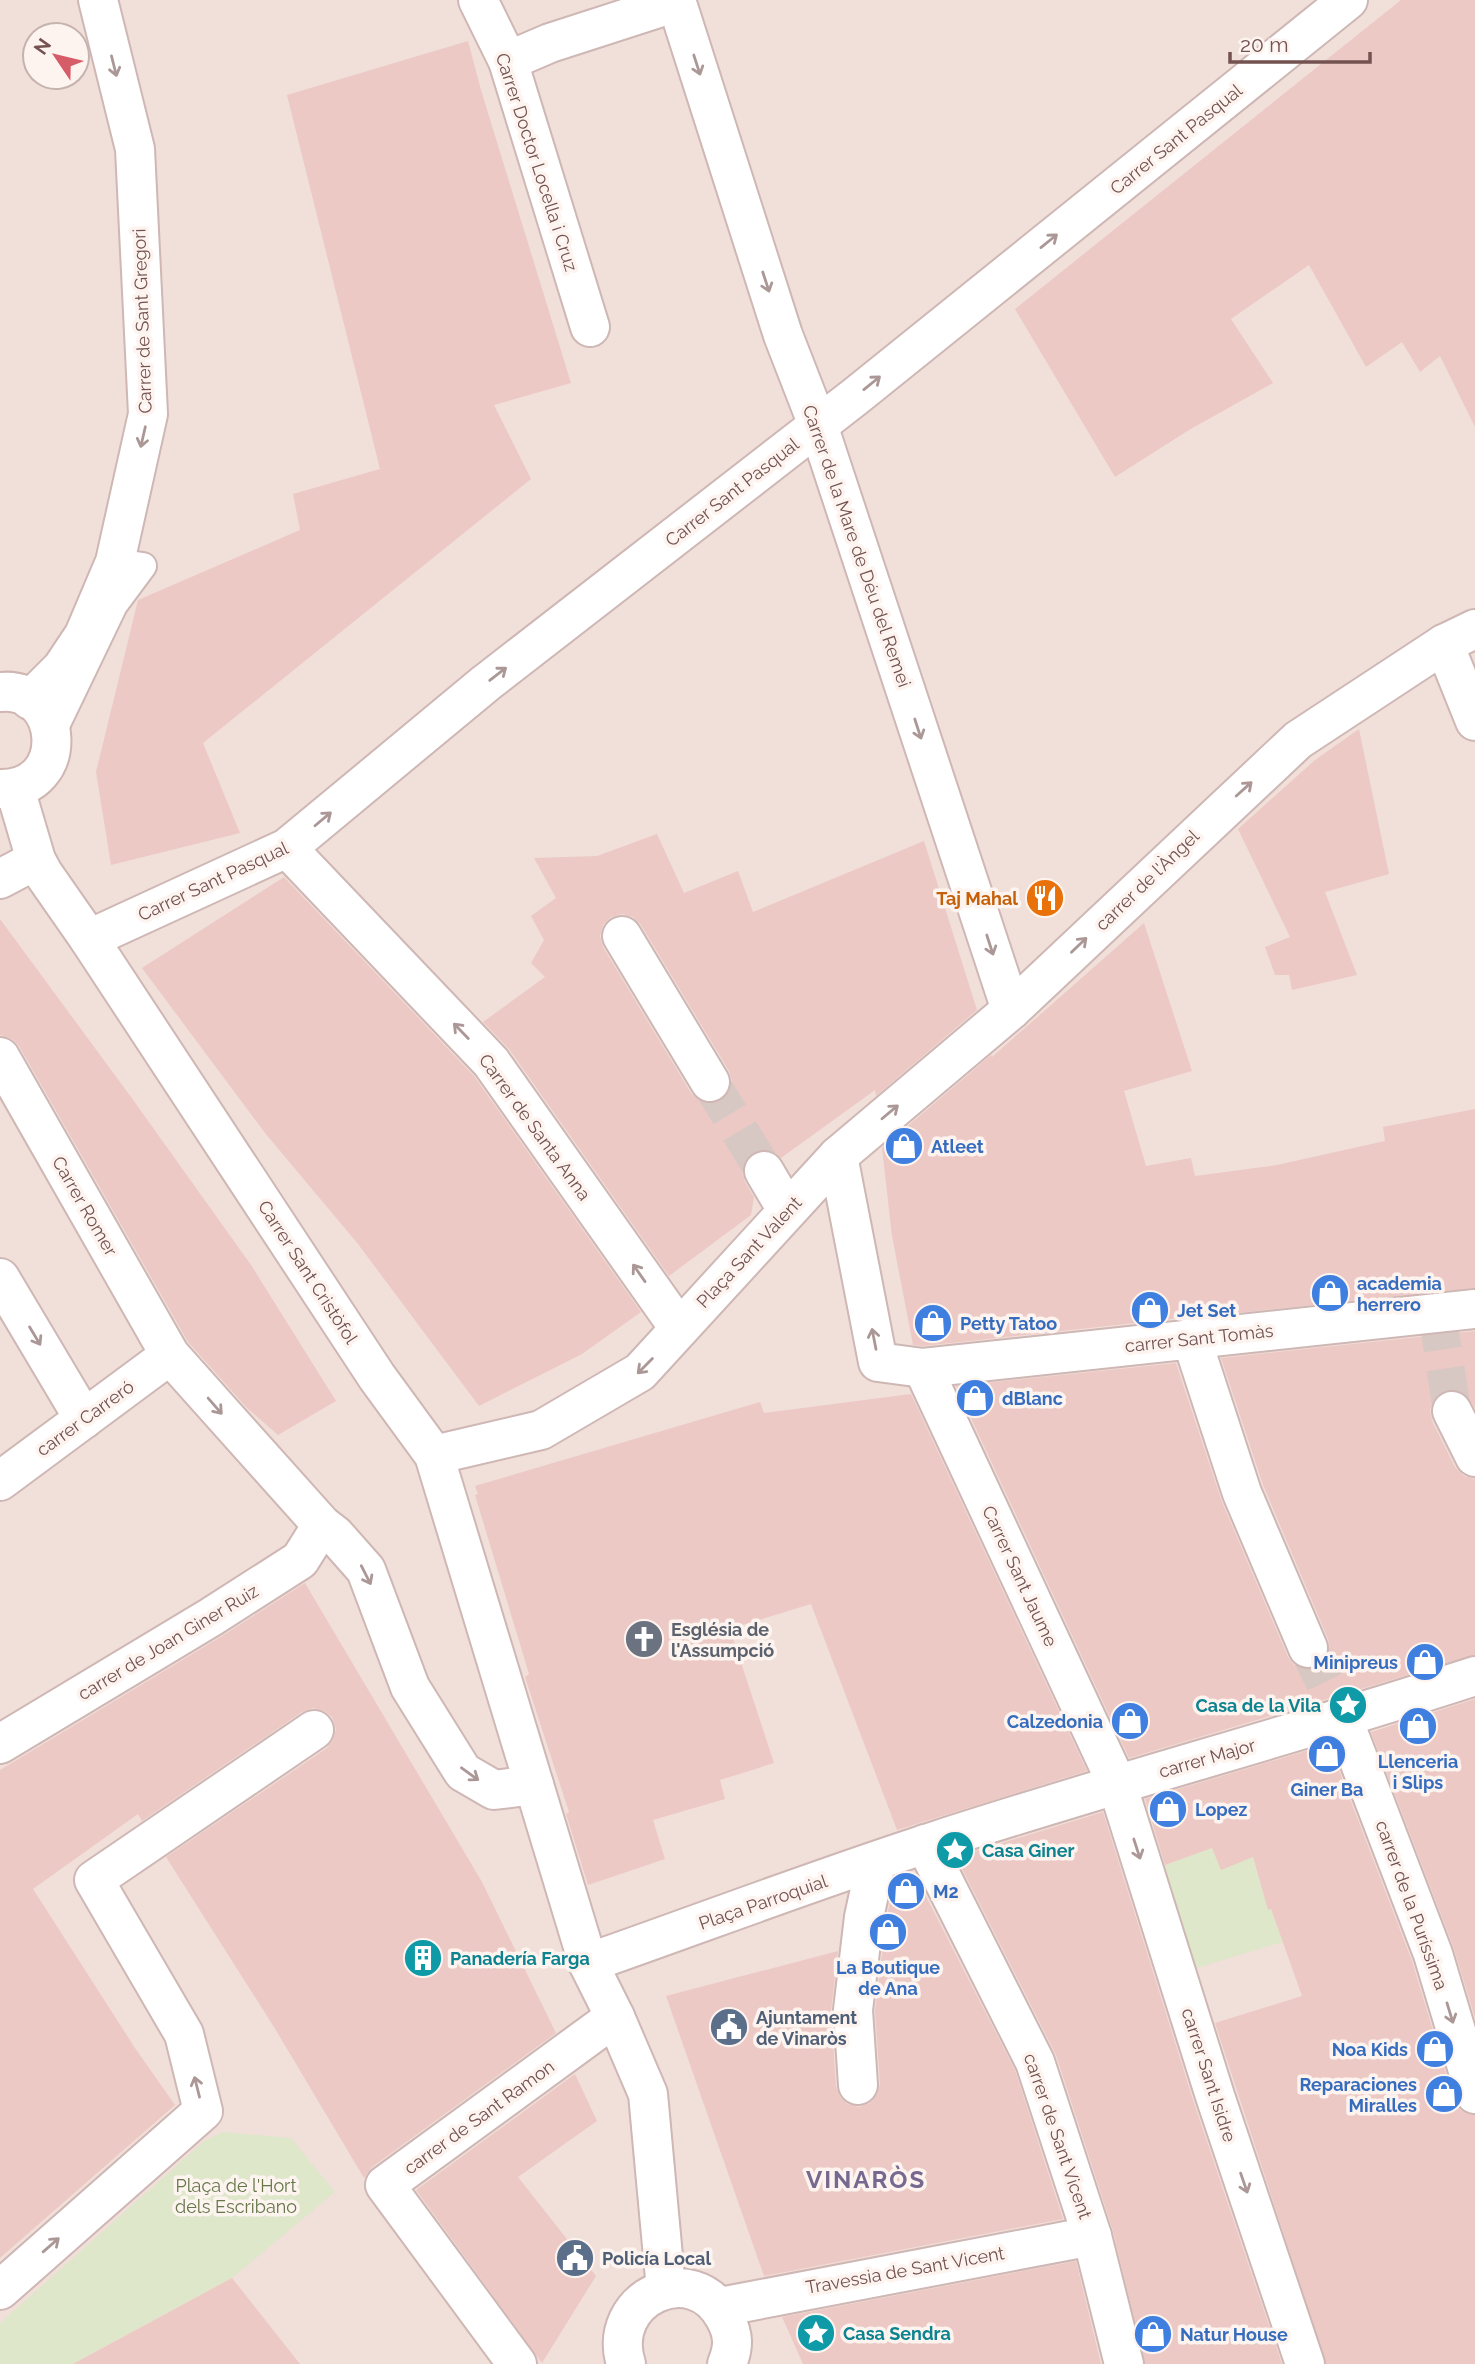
<svg xmlns="http://www.w3.org/2000/svg" width="1475" height="2364" font-family="Raleway,sans-serif">
	<style>
		.residential { fill: #f1dfd9; fill-rule: evenodd }
		.green { fill: #dee7ca }
		.building { fill: #edc9c5; fill-rule: evenodd }
		.lines { fill: none; stroke-linecap: round; stroke-linejoin: round }
		.street-tunnel { stroke: #d8c8c4; stroke-width: 38; stroke-dasharray: 38 19; stroke-linecap: butt }
		.lane-casing { stroke: #ceb7b4; stroke-width: 30 }
		.street-casing { stroke: #ceb7b4; stroke-width: 42 }
		.secondary-casing { stroke: #d0b6b2; stroke-width: 42 }
		.lane { stroke: #fff; stroke-width: 26 }
		.street { stroke: #fff; stroke-width: 38 }
		.secondary { stroke: #fff; stroke-width: 38 }
		.oneway { stroke: #ab9796 }
		.labels { text-anchor: middle; dominant-baseline: central; stroke-width: 7; stroke-linejoin: round; paint-order: stroke }
		.street-label { font-size: 18px; fill: #735250; stroke: #fdf4f0 }
		.food-label { font-size: 18px; font-weight: bold; fill: #c56008; stroke: #fdf4f0; text-anchor: end }
		.shop-label { font-size: 18px; font-weight: bold; fill: #366cbe; stroke: #fdf4f0; text-anchor: start }
		.worship-label { font-size: 18px; font-weight: bold; fill: #5b616d; stroke: #fdf4f0; text-anchor: start }
		.culture-label { font-size: 18px; font-weight: bold; fill: #0d838f; stroke: #fdf4f0; text-anchor: start }
		.service-label { font-size: 18px; font-weight: bold; fill: #4e5e75; stroke: #fdf4f0; text-anchor: start }
		.park-label { font-size: 18px; fill: #657749; stroke: #fdf4f0 }
		.district-label { font-size: 24px; font-weight: bold; letter-spacing: 2px; fill: #76688e; stroke: #fdf4f0 }
	</style>
	<rect width="100%" height="100%" fill="#faefea"/>
	<path class="residential" d="M 0,0 L 1475,0 L 1475,2364 L 0,2364 ZM 35,35 L 77,35 L 77,77 L 35,77 Z"/>
	<g class="green">
		<polygon points="1212,1846 1253,1857 1268,1909 1271,1909 1283,1942 1190,1970 1158,1868"/>
		<polygon points="223,2132 291,2138 335,2192 232,2278 85,2357 78,2364 0,2364 0,2323 204,2141"/>
	</g>
	<g class="building">
		<polygon points="1401,0 1475,0 1475,427 1440,356 1420,372 1402,342 1366,367 1309,265 1231,319 1273,383 1189,430 1115,477 1015,309"/>
		<polygon points="468,41 481,90 571,383 494,405 531,479 203,743 240,833 111,865 96,772 138,600 300,530 293,494 380,469 287,95"/>
		<polygon points="1359,729 1389,874 1325,892 1357,975 1292,990 1289,975 1275,975 1265,947 1290,937 1238,829 1315,760"/>
		<path d="M 657,834 L 684,893 L 738,871 L 753,912 L 924,841 L 977,1010 L 876,1096 L 875,1090 L 781,1158 L 774,1152 L 764,1149 L 752,1153 L 745,1160 L 742,1171 L 745,1182 L 754,1197 L 751,1215 L 669,1276 L 509,1049 L 483,1022 L 545,977 L 531,963 L 544,940 L 531,916 L 556,898 L 534,858 L 597,856 ZM 622,914 L 633,917 L 641,925 L 729,1071 L 732,1081 L 729,1092 L 721,1101 L 711,1104 L 700,1101 L 691,1093 L 603,947 L 600,936 L 603,925 L 611,917 Z"/>
		<polygon points="284,877 474,1076 641,1312 582,1354 479,1406 358,1244 265,1133 142,968"/>
		<polygon points="0,919 131,1097 251,1265 336,1401 278,1435 247,1408 188,1342 19,1046 12,1039 0,1035"/>
		<polygon points="1144,923 1192,1071 1124,1091 1146,1166 1191,1158 1195,1176 1277,1165 1385,1141 1383,1127 1475,1109 1475,1288 1198,1317 1185,1316 1181,1318 923,1346 913,1345 892,1236 882,1148 991,1055 992,1057"/>
		<polygon points="1475,1331 1475,1408 1465,1393 1453,1389 1442,1392 1434,1398 1430,1410 1432,1421 1455,1467 1464,1476 1475,1479 1475,1655 1129,1758 956,1386 1176,1363 1222,1502 1288,1657 1295,1666 1306,1670 1317,1668 1326,1661 1330,1650 1328,1639 1263,1485 1221,1358"/>
		<polygon points="911,1394 1087,1771 897,1830 811,1604 730,1629 774,1763 720,1780 725,1799 653,1820 665,1859 588,1885 566,1814 569,1812 525,1677 529,1674 475,1495 478,1494 475,1486 760,1402 764,1413"/>
		<polygon points="305,1583 482,1882 556,2033 372,2167 364,2178 274,2027 166,1857 327,1748 333,1740 336,1729 332,1717 324,1711 313,1708 302,1712 142,1821 138,1814 33,1889 135,2048 175,2105 0,2258 0,1770 222,1636"/>
		<polygon points="1475,1699 1475,2018 1453,1946 1371,1732"/>
		<polygon points="1329,1744 1412,1961 1454,2100 1461,2110 1475,2115 1475,2364 1326,2364 1215,2023 1302,1996 1271,1909 1268,1910 1253,1857 1221,1870 1212,1848 1165,1865 1145,1799"/>
		<polygon points="1103,1812 1194,2103 1282,2364 1145,2364 1113,2231 1056,2055 956,1857"/>
		<polygon points="913,1871 1015,2070 1063,2219 764,2276 666,1996 838,1951 831,2011 836,2086 840,2097 848,2104 859,2107 870,2103 877,2095 880,2084 875,2011 886,1921 894,1883 914,1876"/>
		<polygon points="575,2074 597,2121 518,2177 596,2276 542,2363 416,2190"/>
		<polygon points="1076,2261 1101,2364 803,2364 782,2317"/>
		<polygon points="232,2278 300,2364 73,2364"/>
	</g>
	<g class="lines">
		<g class="street-tunnel">
			<polyline points="710,1082 764,1171"/>
			<polyline points="1437,1312 1452,1411"/>
			<polyline points="1308,1648 1343,1719"/>
		</g>
		<g class="lane-casing">
			<polyline id="lane" points="52,734 114,605 143,566 115,562"/>
		</g>
		<g class="street-casing">
			<g id="street">
				<polyline points="478,0 508,61 590,327"/>
				<polyline points="676,0 783,335 818,425 1011,1010"/>
				<polyline points="508,61 550,43 677,2"/>
				<polyline points="1444,644 1475,721"/>
				<polyline points="30,700 62,668 84,635 115,562 148,414 135,149 98,0"/>
				<polyline points="15,789 36,860 43,873 89,939 377,1377 434,1455 588,1963 615,2017 648,2094 666,2289"/>
				<polyline points="287,848 491,1062 679,1328"/>
				<polyline points="0,879 36,860"/>
				<polyline points="622,936 710,1082"/>
				<polyline points="89,939 287,848 486,683 856,396 1348,0"/>
				<polyline points="0,1057 170,1355 322,1525 335,1535 366,1570 410,1687 463,1772 494,1790 534,1785"/>
				<polyline points="838,1156 1011,1010 1298,740 1444,644 1475,629"/>
				<polyline points="764,1171 787,1210"/>
				<polyline points="0,1278 84,1419"/>
				<polyline points="1191,1337 1242,1493 1308,1648"/>
				<polyline points="923,1368 1117,1784 1215,2096 1305,2364"/>
				<polyline points="1452,1411 1475,1457"/>
				<polyline points="434,1455 541,1430 640,1372 838,1156 878,1362 923,1368 1475,1309"/>
				<polyline points="0,1481 170,1355"/>
				<polyline points="1343,1719 1433,1954 1475,2094"/>
				<polyline points="0,1744 211,1617 300,1560 322,1525"/>
				<polyline points="925,1844 1035,2062 1092,2236 1124,2364"/>
				<path d="M 588,1963 C 705,1922 820,1878 938,1840 C 1116,1782 1297,1734 1475,1676"/>
				<polyline points="858,2085 853,2010 864,1917 876,1862"/>
				<polyline points="0,2290 203,2111 184,2034 94,1880 314,1730"/>
				<polyline points="720,2307 1092,2236"/>
				<polyline points="517,2364 385,2185 615,2017"/>
				<path d="M 626,2364 C 605,2298 693,2257 725,2318 C 734,2335 734,2347 727,2364"/>
			</g>
		</g>
		<g class="secondary-casing">
			<path id="secondary" d="M 0,692 C 64,685 73,790 0,789"/>
		</g>
		<use href="#lane" class="lane"/>
		<use href="#street" class="street"/>
		<use href="#secondary" class="secondary"/>
	</g>
	<defs><path id="oneway-shaft" d="M-6 0H5M1.5-3L5.5 0L1.5 3" fill="none" stroke-width="1.6" stroke-linecap="round" stroke-linejoin="round" transform="scale(1.75)"/></defs>
	<g class="oneway">
		<use href="#oneway-shaft" transform="translate(697 65) rotate(72)"/>
		<use href="#oneway-shaft" transform="translate(114 66) rotate(76)"/>
		<use href="#oneway-shaft" transform="translate(1049 241) rotate(-39)"/>
		<use href="#oneway-shaft" transform="translate(766 282) rotate(72)"/>
		<use href="#oneway-shaft" transform="translate(872 383) rotate(-39)"/>
		<use href="#oneway-shaft" transform="translate(143 437) rotate(103)"/>
		<use href="#oneway-shaft" transform="translate(498 674) rotate(-38)"/>
		<use href="#oneway-shaft" transform="translate(918 729) rotate(72)"/>
		<use href="#oneway-shaft" transform="translate(1244 789) rotate(-42)"/>
		<use href="#oneway-shaft" transform="translate(323 819) rotate(-40)"/>
		<use href="#oneway-shaft" transform="translate(990 945) rotate(72)"/>
		<use href="#oneway-shaft" transform="translate(1079 945) rotate(-44)"/>
		<use href="#oneway-shaft" transform="translate(461 1031) rotate(-134)"/>
		<use href="#oneway-shaft" transform="translate(890 1112) rotate(-40)"/>
		<use href="#oneway-shaft" transform="translate(639 1273) rotate(-125)"/>
		<use href="#oneway-shaft" transform="translate(35 1336) rotate(59)"/>
		<use href="#oneway-shaft" transform="translate(874 1339) rotate(-101)"/>
		<use href="#oneway-shaft" transform="translate(645 1366) rotate(135)"/>
		<use href="#oneway-shaft" transform="translate(215 1406) rotate(49)"/>
		<use href="#oneway-shaft" transform="translate(366 1575) rotate(63)"/>
		<use href="#oneway-shaft" transform="translate(470 1774) rotate(36)"/>
		<use href="#oneway-shaft" transform="translate(1137 1849) rotate(72)"/>
		<use href="#oneway-shaft" transform="translate(1450 2013) rotate(73)"/>
		<use href="#oneway-shaft" transform="translate(197 2087) rotate(-104)"/>
		<use href="#oneway-shaft" transform="translate(1244 2183) rotate(71)"/>
		<use href="#oneway-shaft" transform="translate(51 2245) rotate(-41)"/>
	</g>
	<defs>
		<g id="restaurant-disc" transform="scale(2.0125)"><circle r="9.5" fill="#e8710a" stroke="#fdf4f0"/><path d="M-5-6h1v4h1v-4h1v4h1v-4h1v5L-1.5 .5V6h-2V.5L-5-1ZM5-6V6H3V1.5H1.5Q1.5-4 5-6Z" fill="#fff"/></g>
		<g id="shop-disc" transform="scale(2.0125)"><circle r="9.5" fill="#3f7fe0" stroke="#fdf4f0"/><path d="M-5-2.5h2.3a2.7 3.5 0 0 1 5.4 0H5L5.5 6h-11ZM-1.5-2.5h3a1.5 2.3 0 0 0-3 0Z" fill="#fff"/></g>
		<g id="church-disc" transform="scale(2.0125)"><circle r="9.5" fill="#6b7280" stroke="#fdf4f0"/><path d="M-1.2-6h2.4v3.5h3.3v2.4h-3.3V6h-2.4V-.1h-3.3v-2.4h3.3Z" fill="#fff"/></g>
		<g id="sight-disc" transform="scale(2.0125)"><circle r="9.5" fill="#0f9aa8" stroke="#fdf4f0"/><path d="M0-6L1.8-2.2L6-1.7L2.9 1.2L3.7 5.4L0 3.3L-3.7 5.4L-2.9 1.2L-6-1.7L-1.8-2.2Z" fill="#fff"/></g>
		<g id="building-disc" transform="scale(2.0125)"><circle r="9.5" fill="#0f9aa8" stroke="#fdf4f0"/><path d="M-4-6H4V6H1V3H-1V6H-4ZM-2.5-4.3h1.7v1.8h-1.7ZM.8-4.3h1.7v1.8H.8ZM-2.5-1h1.7V.8h-1.7ZM.8-1h1.7V.8H.8Z" fill="#fff"/></g>
		<g id="civic-disc" transform="scale(2.0125)"><circle r="9.5" fill="#5c6f8a" stroke="#fdf4f0"/><path d="M-.6-6.5H3V-4.5H.6V-3L4-1V1h2V6H-6V1h2V-1L-.6-3ZM-1.2 2.5V6h2.4V2.5Z" fill="#fff"/></g>
	</defs>
	<g fill-rule="evenodd">
		<use href="#restaurant-disc" x="1045" y="898"/>
		<use href="#shop-disc" x="904" y="1146"/>
		<use href="#shop-disc" x="1330" y="1293"/>
		<use href="#shop-disc" x="1150" y="1310"/>
		<use href="#shop-disc" x="933" y="1323"/>
		<use href="#shop-disc" x="975" y="1398"/>
		<use href="#church-disc" x="644" y="1639"/>
		<use href="#shop-disc" x="1425" y="1662"/>
		<use href="#sight-disc" x="1348" y="1705"/>
		<use href="#shop-disc" x="1130" y="1721"/>
		<use href="#shop-disc" x="1418" y="1726"/>
		<use href="#shop-disc" x="1327" y="1754"/>
		<use href="#shop-disc" x="1168" y="1809"/>
		<use href="#sight-disc" x="955" y="1850"/>
		<use href="#shop-disc" x="906" y="1891"/>
		<use href="#shop-disc" x="888" y="1932"/>
		<use href="#building-disc" x="423" y="1958"/>
		<use href="#civic-disc" x="729" y="2027"/>
		<use href="#shop-disc" x="1435" y="2049"/>
		<use href="#shop-disc" x="1444" y="2094"/>
		<use href="#civic-disc" x="575" y="2258"/>
		<use href="#sight-disc" x="816" y="2333"/>
		<use href="#shop-disc" x="1153" y="2334"/>
	</g>
	<g class="labels">
		<g class="street-label">
			<text transform="translate(1176 139) rotate(-39)">Carrer Sant Pasqual</text>
			<text transform="translate(537 162) rotate(72)">Carrer Doctor Locella i Cruz</text>
			<text transform="translate(142 321) rotate(-92)">Carrer de Sant Gregori</text>
			<text transform="translate(732 492) rotate(-38)">Carrer Sant Pasqual</text>
			<text transform="translate(857 546) rotate(71)">Carrer de la Mare de Déu del Remei</text>
			<text transform="translate(1147 880) rotate(-44)">carrer de l'Àngel</text>
			<text transform="translate(213 881) rotate(-25)">Carrer Sant Pasqual</text>
			<text transform="translate(535 1127) rotate(54)">Carrer de Santa Anna</text>
			<text transform="translate(85 1206) rotate(60)">Carrer Romer</text>
			<text transform="translate(749 1252) rotate(-47)">Plaça Sant Valent</text>
			<text transform="translate(308 1272) rotate(57)">Carrer Sant Cristòfol</text>
			<text transform="translate(1199 1338) rotate(-6)">carrer Sant Tomàs</text>
			<text transform="translate(85 1418) rotate(-36)">carrer Carreró</text>
			<text transform="translate(1020 1576) rotate(65)">Carrer Sant Jaume</text>
			<text transform="translate(168 1642) rotate(-31)">carrer de Joan Giner Ruiz</text>
			<text transform="translate(1207 1758) rotate(-16)">carrer Major</text>
			<text transform="translate(763 1902) rotate(-19)">Plaça Parroquial</text>
			<text transform="translate(1412 1905) rotate(70)">carrer de la Puríssima</text>
			<text transform="translate(1209 2075) rotate(72)">carrer Sant Isidre</text>
			<text transform="translate(479 2117) rotate(-36)">carrer de Sant Ramon</text>
			<text transform="translate(1058 2136) rotate(71)">carrer de Sant Vicent</text>
			<text transform="translate(905 2270) rotate(-10)">Travessia de Sant Vicent</text>
		</g>
		<g class="food-label">
			<text x="1018" y="898">Taj Mahal</text>
		</g>
		<g class="shop-label">
			<text x="931" y="1146">Atleet</text>
			<text x="1357" y="1283">academia<tspan x="1357" dy="21">herrero</tspan></text>
			<text x="1177" y="1310">Jet Set</text>
			<text x="960" y="1323">Petty Tatoo</text>
			<text x="1002" y="1398">dBlanc</text>
			<text x="1398" y="1662" text-anchor="end">Minipreus</text>
			<text x="1103" y="1721" text-anchor="end">Calzedonia</text>
			<text x="1418" y="1761" text-anchor="middle">Llenceria<tspan x="1418" dy="21">i Slips</tspan></text>
			<text x="1327" y="1789" text-anchor="middle">Giner Ba</text>
			<text x="1195" y="1809">Lopez</text>
			<text x="933" y="1891">M2</text>
			<text x="888" y="1967" text-anchor="middle">La Boutique<tspan x="888" dy="21">de Ana</tspan></text>
			<text x="1408" y="2049" text-anchor="end">Noa Kids</text>
			<text x="1417" y="2084" text-anchor="end">Reparaciones<tspan x="1417" dy="21">Miralles</tspan></text>
			<text x="1180" y="2334">Natur House</text>
		</g>
		<g class="worship-label">
			<text x="671" y="1629">Església de<tspan x="671" dy="21">l'Assumpció</tspan></text>
		</g>
		<g class="culture-label">
			<text x="1321" y="1705" text-anchor="end">Casa de la Vila</text>
			<text x="982" y="1850">Casa Giner</text>
			<text x="450" y="1958">Panadería Farga</text>
			<text x="843" y="2333">Casa Sendra</text>
		</g>
		<g class="service-label">
			<text x="756" y="2017">Ajuntament<tspan x="756" dy="21">de Vinaròs</tspan></text>
			<text x="602" y="2258">Policía Local</text>
		</g>
		<g class="park-label">
			<text x="236" y="2185">Plaça de l'Hort<tspan x="236" dy="21">dels Escribano</tspan></text>
		</g>
		<g class="district-label">
			<text x="866" y="2179">VINARÒS</text>
		</g>
	</g>
	<g transform="translate(56 56) rotate(305)"><circle r="33" fill="#fdf4f0" stroke="#c6b3b0" stroke-width="2"/>
	<path d="M0-5L12 26L0 18L-12 26Z" fill="#d65d67"/>
	<text y="-10" font-size="19" font-weight="bold" text-anchor="middle" fill="#735250">N</text>
	</g>
	<path d="M1230 52v10h140v-10" fill="none" stroke="#735250" stroke-width="3.5"/>
	<text x="1240" y="52" font-size="21" fill="#735250" stroke="#fdf4f0" stroke-width="5" paint-order="stroke">20 m</text>
</svg>
